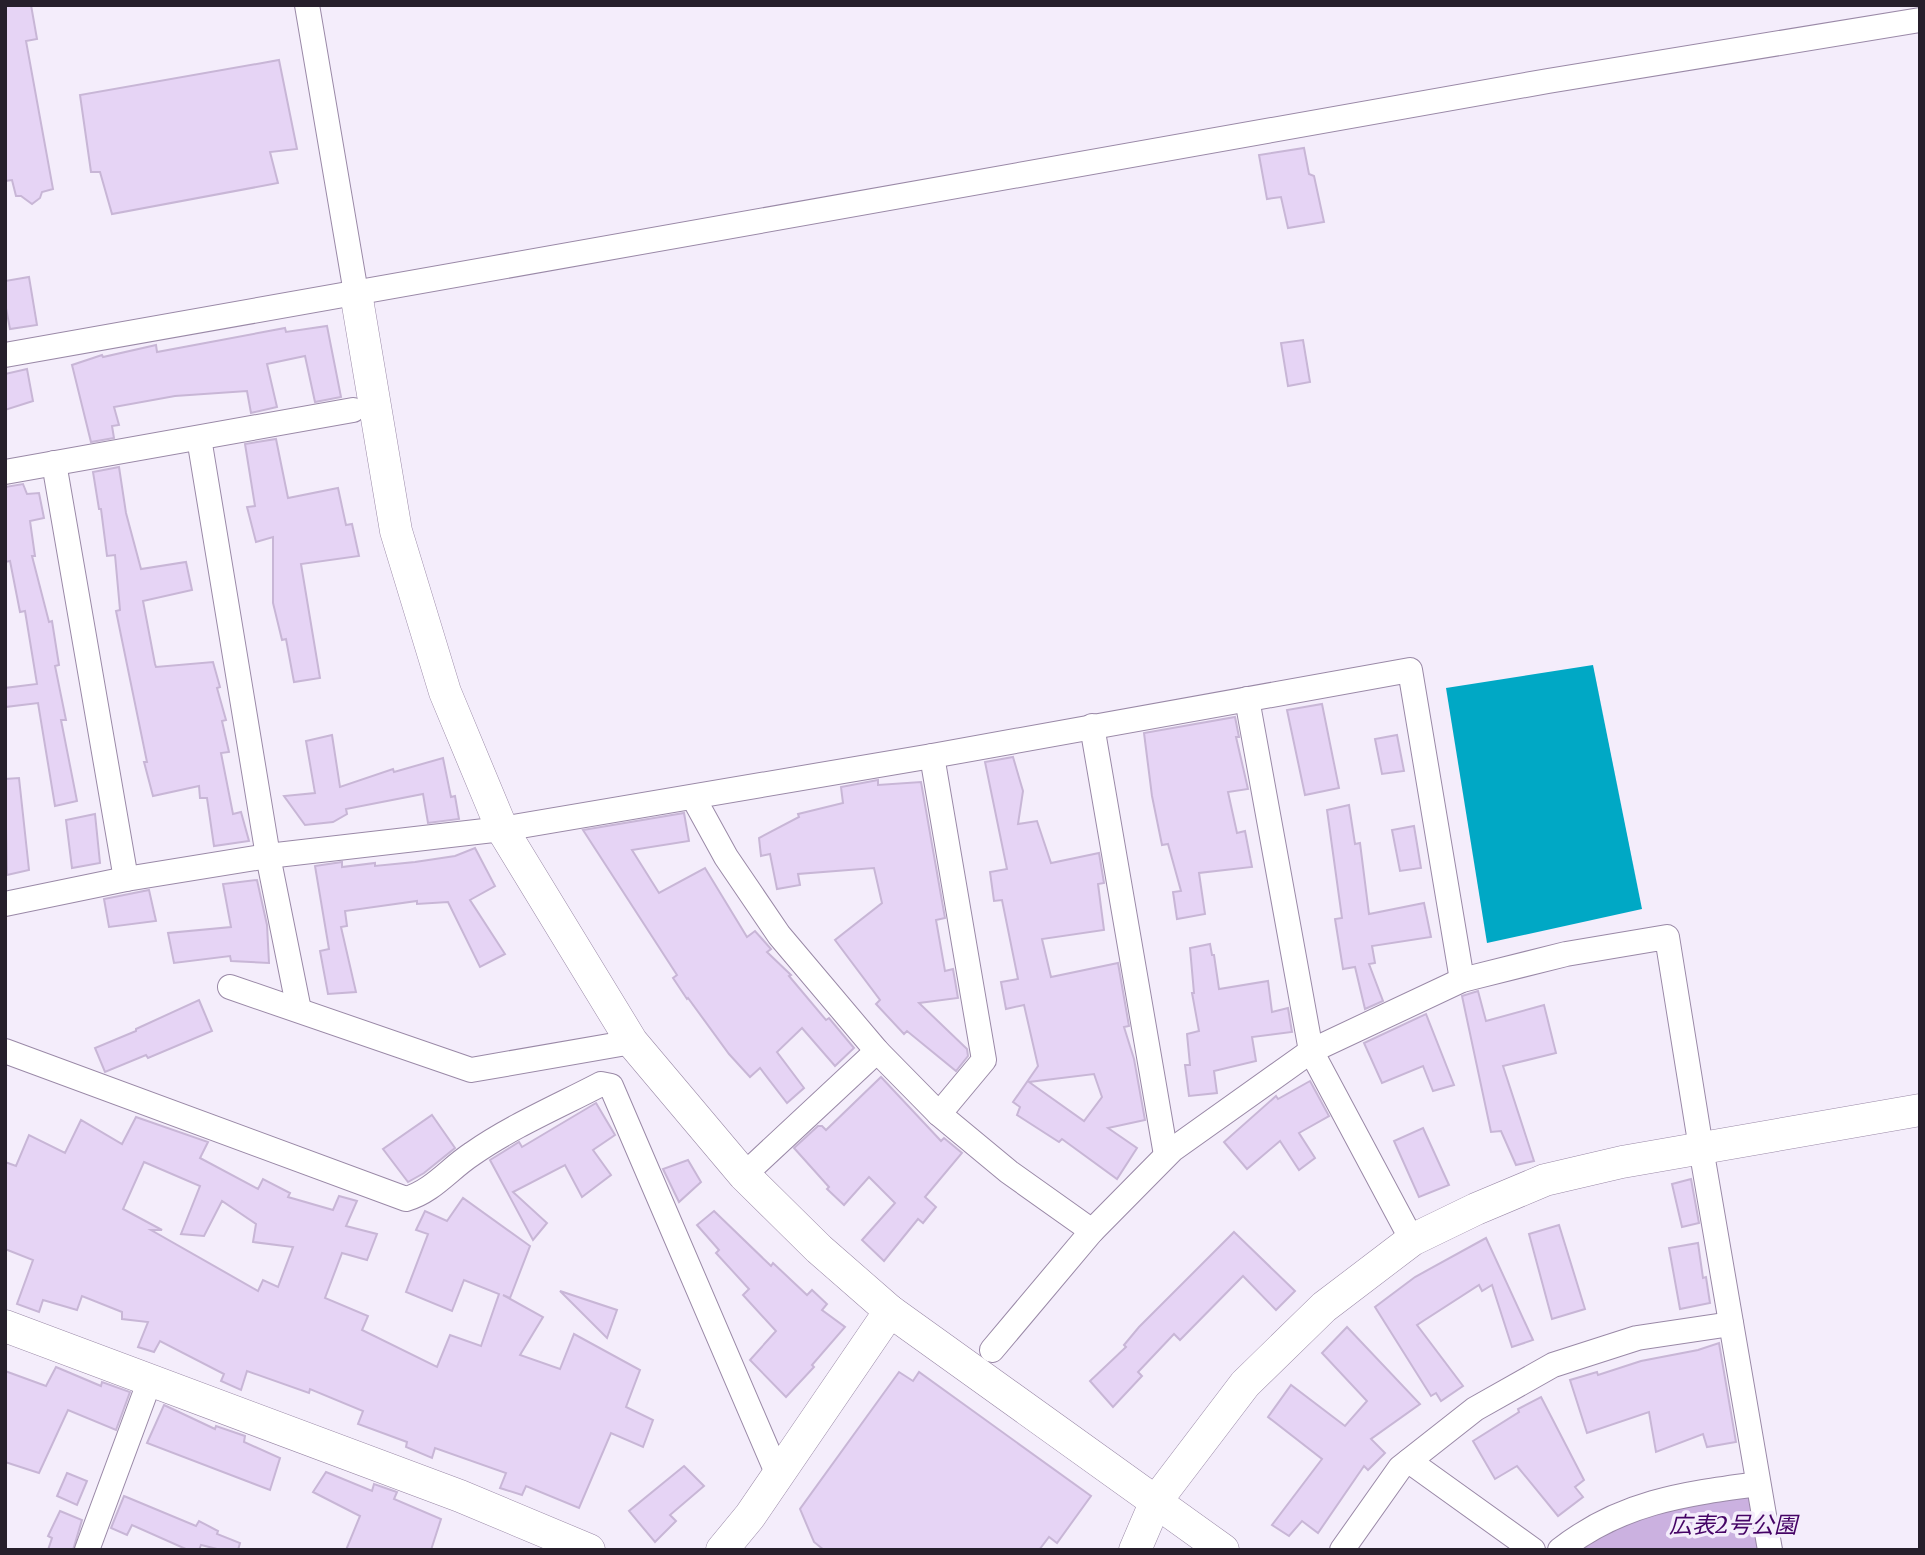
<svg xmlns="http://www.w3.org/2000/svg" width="1925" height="1555" font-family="Merriweather,'Noto Sans JP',serif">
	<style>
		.green { fill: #cbb1e0 }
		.water { fill: #00a8c5 }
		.building { fill: #e6d4f5; stroke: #c8b6d6; stroke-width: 2; fill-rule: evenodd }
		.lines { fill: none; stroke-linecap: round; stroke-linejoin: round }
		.minor-casing { stroke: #9a89a7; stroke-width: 26 }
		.tertiary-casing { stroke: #9a89a7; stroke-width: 33 }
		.minor { stroke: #fff; stroke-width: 24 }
		.tertiary { stroke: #fff; stroke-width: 32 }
		.labels { text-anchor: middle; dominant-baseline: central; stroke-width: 7; stroke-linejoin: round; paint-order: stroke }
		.park-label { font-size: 23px; font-style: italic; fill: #450365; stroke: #f4edfb }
	</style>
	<rect width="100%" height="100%" fill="#f4edfb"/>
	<polygon class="green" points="1756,1495 1765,1550 1585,1550 1588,1538 1647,1514"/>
	<polygon class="water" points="1593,665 1642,909 1487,943 1446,688"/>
	<g class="building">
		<polygon points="5,5 31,5 37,39 26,41 53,189 42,192 40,198 32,204 21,196 16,196 12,180 5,181"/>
		<polygon points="279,60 297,149 270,152 278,183 112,214 100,172 91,172 80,95"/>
		<polygon points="1304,148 1309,174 1314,176 1324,222 1288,228 1281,197 1267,199 1259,155"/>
		<polygon points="29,277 37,325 10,329 5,303 5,281"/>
		<polygon points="327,326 341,397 315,402 305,356 267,364 277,407 251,413 247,391 175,396 114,407 119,425 112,426 114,438 91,442 72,365 102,355 103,357 156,345 157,352 285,328 286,332"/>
		<polygon points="1303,340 1310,382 1288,386 1281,343"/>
		<polygon points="27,369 33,401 5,410 5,374"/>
		<polygon points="276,439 288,498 338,488 346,525 352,524 359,556 301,564 320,678 294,682 286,639 282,640 273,603 273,537 256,542 247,507 255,506 245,444"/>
		<polygon points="119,467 126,513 141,569 186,562 192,590 143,601 155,664 156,667 213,662 220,687 217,688 226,720 222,721 229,752 221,753 233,814 241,812 249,841 214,846 207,798 200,798 199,786 153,796 144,762 147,762 116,611 120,610 115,555 107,556 101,509 99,509 93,472"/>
		<polygon points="23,484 27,494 39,493 44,518 30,521 35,556 32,556 49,622 52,621 59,665 55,666 66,720 61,720 77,801 55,806 38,703 5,707 5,688 37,684 25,611 20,612 10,561 5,562 5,487"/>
		<polygon points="1322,704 1339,788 1305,795 1287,710"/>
		<polygon points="1235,717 1239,737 1236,737 1248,789 1228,792 1237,833 1245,831 1252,867 1199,873 1205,914 1177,919 1173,892 1181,891 1168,844 1162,845 1152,796 1144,733"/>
		<polygon points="332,735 340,787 393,769 394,772 443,758 451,797 455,796 459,819 428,823 423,794 346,809 347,814 333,822 305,825 284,796 315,793 306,741"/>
		<polygon points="1397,735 1404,771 1382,774 1375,739"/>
		<path d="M 1013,757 L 1023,791 L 1018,824 L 1037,821 L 1051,863 L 1099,853 L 1104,883 L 1098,884 L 1104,930 L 1042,939 L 1051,977 L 1118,963 L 1129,1026 L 1124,1027 L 1134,1059 L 1145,1120 L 1108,1128 L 1137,1148 L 1117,1179 L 1062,1139 L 1059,1142 L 1017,1115 L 1020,1107 L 1013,1102 L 1038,1066 L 1024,1005 L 1006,1009 L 1001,982 L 1018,979 L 1002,900 L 994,901 L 990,872 L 1007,869 L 985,762 ZM 1094,1074 L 1102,1097 L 1084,1121 L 1029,1082 Z"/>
		<polygon points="19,778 29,870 7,875 5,779"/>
		<polygon points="878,780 878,785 921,782 945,918 936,920 945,971 953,969 958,998 919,1003 967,1049 968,1056 956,1071 907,1031 904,1034 876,1004 880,1000 835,940 882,903 874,868 798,874 800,885 777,889 770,854 761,856 759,838 799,817 798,814 843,803 841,787"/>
		<polygon points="1349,805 1355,844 1360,843 1369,914 1424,903 1431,937 1372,946 1375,963 1369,964 1383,1001 1365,1009 1355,967 1343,969 1335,919 1342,918 1327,810"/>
		<polygon points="684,813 689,841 632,850 659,893 705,868 747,937 755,931 771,949 767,952 791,975 789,976 826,1020 829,1018 854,1048 835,1066 802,1028 777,1052 804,1088 787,1103 760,1068 750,1077 729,1054 688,998 687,999 673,978 677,975 583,830"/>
		<polygon points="95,814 100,863 72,868 66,820"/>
		<polygon points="1414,826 1421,868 1400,871 1392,830"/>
		<polygon points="475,848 495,886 470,900 505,954 480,967 448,902 417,904 417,901 345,911 347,926 341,927 356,992 328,994 320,951 329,949 315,866 342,862 342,867 375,863 375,866 415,862 455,856"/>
		<polygon points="257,880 267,925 269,963 231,961 230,956 174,963 168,933 231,927 223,884"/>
		<polygon points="149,890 156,921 109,927 104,899"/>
		<polygon points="1210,944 1212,955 1214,955 1219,989 1268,981 1272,1012 1288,1008 1292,1032 1252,1037 1256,1061 1214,1071 1217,1093 1189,1096 1185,1065 1190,1065 1187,1034 1199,1031 1192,993 1194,993 1190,948"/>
		<polygon points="1478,991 1486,1021 1544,1005 1556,1053 1503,1066 1534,1161 1516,1165 1501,1131 1491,1132 1462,996"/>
		<polygon points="199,1000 212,1031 148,1058 146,1055 105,1072 95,1048 136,1031 136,1029"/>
		<polygon points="1426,1014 1454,1085 1433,1091 1423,1066 1382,1083 1364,1043"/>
		<polygon points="881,1077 941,1141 944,1138 962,1153 925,1197 936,1207 923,1223 918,1219 884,1261 862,1240 895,1203 869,1177 844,1205 827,1189 829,1187 794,1148 818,1126 822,1126 826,1130"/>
		<polygon points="1310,1081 1329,1116 1299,1133 1315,1158 1299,1170 1280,1141 1247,1169 1224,1142 1276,1096 1278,1099"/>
		<polygon points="596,1103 615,1135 593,1150 611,1175 582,1197 565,1165 513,1192 547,1223 533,1240 490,1160 519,1142 522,1147"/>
		<polygon points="432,1115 455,1148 424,1173 408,1182 383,1149"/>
		<path d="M 136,1117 L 208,1142 L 200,1158 L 258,1189 L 263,1179 L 290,1193 L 288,1197 L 333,1210 L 339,1196 L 357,1201 L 346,1226 L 377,1234 L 367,1260 L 342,1253 L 325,1298 L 368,1316 L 362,1330 L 437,1367 L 450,1335 L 481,1346 L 499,1294 L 464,1280 L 452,1311 L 406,1292 L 428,1234 L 416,1230 L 425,1211 L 447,1221 L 463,1198 L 530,1246 L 510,1298 L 503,1295 L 543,1317 L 520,1355 L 560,1369 L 574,1334 L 640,1370 L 626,1407 L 653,1420 L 643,1447 L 611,1433 L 579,1508 L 526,1486 L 522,1495 L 500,1488 L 506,1473 L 435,1448 L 432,1458 L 406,1447 L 407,1442 L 358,1424 L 363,1411 L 310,1389 L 309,1393 L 247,1371 L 241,1390 L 221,1381 L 224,1374 L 160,1341 L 154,1352 L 138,1347 L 148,1322 L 122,1319 L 122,1312 L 82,1296 L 77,1310 L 43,1300 L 39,1312 L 17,1304 L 33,1260 L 5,1249 L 5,1162 L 16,1166 L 29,1135 L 65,1153 L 81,1120 L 122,1144 ZM 144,1162 L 200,1186 L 181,1234 L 204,1236 L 222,1201 L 256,1224 L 253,1242 L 293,1247 L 278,1287 L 263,1280 L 258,1291 L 151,1230 L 162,1230 L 123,1209 Z"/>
		<polygon points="1423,1128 1449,1185 1419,1197 1394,1141"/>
		<polygon points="688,1160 701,1182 679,1202 663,1169"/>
		<polygon points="1691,1179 1699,1223 1682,1227 1672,1184"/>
		<polygon points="714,1211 771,1266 773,1263 807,1295 812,1290 827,1304 822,1310 845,1327 812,1365 814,1367 786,1397 750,1360 776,1331 743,1295 749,1289 716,1253 719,1250 697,1225"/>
		<polygon points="1559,1225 1585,1309 1552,1319 1529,1234"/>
		<polygon points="1234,1232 1295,1291 1276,1310 1243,1276 1180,1340 1174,1334 1138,1372 1142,1376 1113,1407 1090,1381 1126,1347 1124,1345 1139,1327"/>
		<polygon points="1486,1238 1533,1340 1512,1347 1492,1285 1482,1291 1479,1285 1417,1325 1463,1386 1441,1401 1436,1393 1431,1396 1375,1307 1415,1277"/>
		<polygon points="1698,1243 1703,1278 1706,1277 1710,1303 1680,1309 1669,1248"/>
		<polygon points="560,1291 617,1310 607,1338"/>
		<polygon points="1347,1327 1420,1404 1371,1439 1385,1453 1368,1470 1364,1466 1318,1533 1302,1521 1289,1536 1272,1525 1322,1459 1268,1417 1291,1385 1345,1426 1367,1401 1322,1353"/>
		<polygon points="1719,1343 1736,1442 1707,1447 1703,1434 1656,1452 1649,1412 1587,1433 1570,1380 1597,1372 1598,1375 1641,1361 1698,1350"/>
		<polygon points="56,1367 101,1386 102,1382 130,1392 116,1430 68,1410 39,1473 5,1462 5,1371 46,1386"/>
		<polygon points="899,1372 913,1381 919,1372 1091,1496 1057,1543 1049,1537 1039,1550 824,1550 814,1542 800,1509"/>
		<polygon points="1541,1397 1584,1480 1575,1487 1583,1497 1558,1516 1517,1466 1495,1479 1473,1441 1519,1412 1518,1409"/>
		<polygon points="164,1405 215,1429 216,1426 245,1436 244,1442 280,1458 270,1490 147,1443"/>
		<polygon points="684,1466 704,1486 670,1515 676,1521 655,1542 629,1511"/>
		<polygon points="326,1472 372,1491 374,1484 391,1490 397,1492 394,1499 441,1519 431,1550 346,1550 360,1516 313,1492"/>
		<polygon points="67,1473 87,1481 77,1505 57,1496"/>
		<polygon points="124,1496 196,1526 199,1521 218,1531 217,1534 240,1543 238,1550 221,1550 201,1545 199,1550 188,1550 132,1525 127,1535 111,1528"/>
		<polygon points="60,1511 82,1520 73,1550 48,1550 52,1538 48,1536"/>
	</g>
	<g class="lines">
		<g class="minor-casing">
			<g id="minor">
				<polyline points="307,5 356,293"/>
				<polyline points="5,355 1548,81 1920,20"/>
				<polyline points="199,438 268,856 299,1010"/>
				<polyline points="54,463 126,879"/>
				<polyline points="5,472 353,410"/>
				<polyline points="1247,699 1311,1051 1412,1240"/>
				<polyline points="1092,726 1166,1155"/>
				<polyline points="932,756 984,1060 939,1114"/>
				<polyline points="693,797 726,857 779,935 877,1051 939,1114 1009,1172 1092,1231"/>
				<polyline points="5,904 126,879 268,856 502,829 932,756 1410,670 1462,980"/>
				<polyline points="230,987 471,1070 632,1042"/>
				<path d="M 5,1051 L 406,1199 C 433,1191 449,1169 472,1154 C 512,1126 559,1106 601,1084 L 611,1086 L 778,1475"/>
				<polyline points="744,1175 877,1051"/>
				<polyline points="992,1350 1092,1231 1172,1150 1311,1051 1462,980 1566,954 1667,937 1701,1148 1770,1550"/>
				<polyline points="1409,1461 1533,1550"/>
				<polyline points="87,1550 150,1380"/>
				<polyline points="1342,1550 1400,1468 1475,1409 1553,1365 1637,1338 1731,1324"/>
				<path d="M 1560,1550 C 1621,1502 1684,1494 1758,1484"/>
			</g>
		</g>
		<g class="tertiary-casing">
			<g id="tertiary">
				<polyline points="356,293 396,531 445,692 502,829 632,1042 744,1175 819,1249 890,1311 1223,1550"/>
				<polyline points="5,1326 460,1496 589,1550"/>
				<polyline points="722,1550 750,1516 890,1311"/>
				<polyline points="1135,1550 1156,1501 1245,1384 1324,1307 1412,1240 1476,1209 1545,1180 1622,1162 1920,1110"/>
			</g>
		</g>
		<use href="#minor" class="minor"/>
		<use href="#tertiary" class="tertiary"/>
	</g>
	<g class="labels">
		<g class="park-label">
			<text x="1733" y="1524">広表2号公園</text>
		</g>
	</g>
	<rect width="1925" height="1555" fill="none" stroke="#261f2b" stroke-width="14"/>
</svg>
